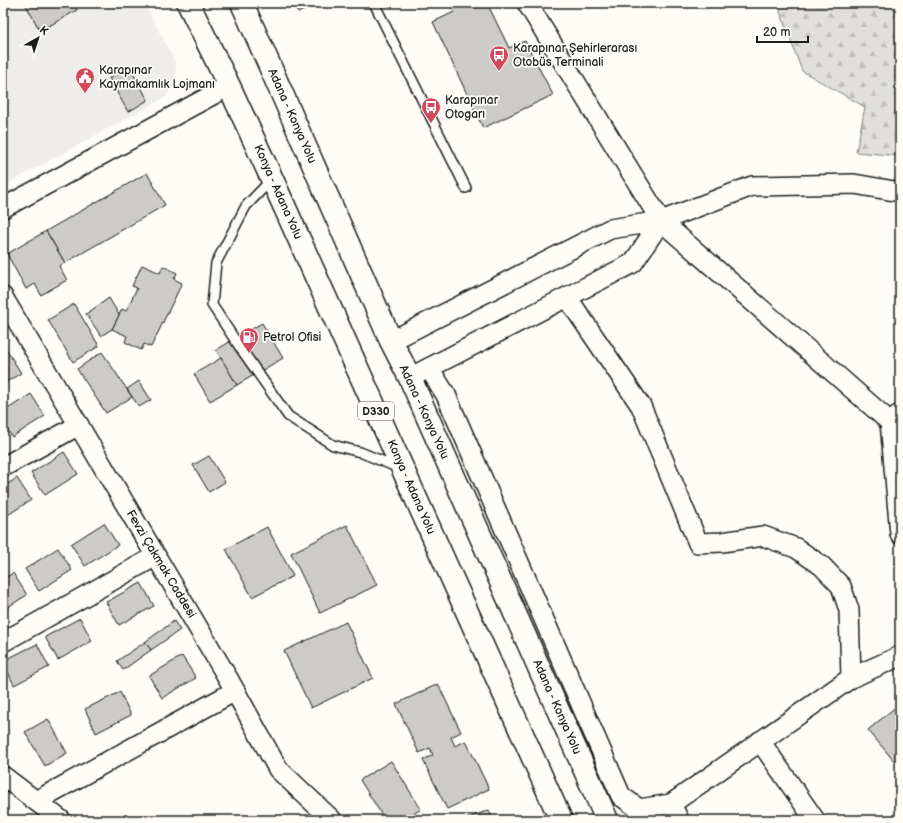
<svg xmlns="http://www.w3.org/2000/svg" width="903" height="823" font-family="'Balsamiq Sans',sans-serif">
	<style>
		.built { fill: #eeede9 }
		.forest { fill: url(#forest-firs); stroke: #7e7e7c }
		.building { fill: #cccbc8; stroke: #1c1c1c }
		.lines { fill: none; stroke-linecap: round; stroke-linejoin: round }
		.service-casing { stroke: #1c1c1c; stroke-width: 12 }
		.minor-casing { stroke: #1c1c1c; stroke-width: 22 }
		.trunk-casing { stroke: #1c1c1c; stroke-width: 25 }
		.service { stroke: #fdfcf7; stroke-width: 9 }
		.minor { stroke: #fdfcf7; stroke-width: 19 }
		.trunk { stroke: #fdfcf7; stroke-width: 22 }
		.labels { text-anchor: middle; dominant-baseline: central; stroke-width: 3.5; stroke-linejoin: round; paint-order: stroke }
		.shield { fill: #fdfcf7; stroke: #605f5e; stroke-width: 1 }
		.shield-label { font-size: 11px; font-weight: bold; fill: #1c1c1c }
		.poi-label { font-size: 12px; fill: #1c1c1c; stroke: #fdfcf7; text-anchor: start }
		.street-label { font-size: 12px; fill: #1c1c1c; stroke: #fdfcf7 }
	</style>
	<defs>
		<pattern id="forest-firs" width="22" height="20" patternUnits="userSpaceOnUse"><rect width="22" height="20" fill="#e0dfdb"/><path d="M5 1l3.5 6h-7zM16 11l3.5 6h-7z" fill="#c0bfbb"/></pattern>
	</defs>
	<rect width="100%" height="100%" fill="#fdfcf7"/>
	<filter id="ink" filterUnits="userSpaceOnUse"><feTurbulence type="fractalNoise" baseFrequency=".025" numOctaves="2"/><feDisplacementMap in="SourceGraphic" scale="8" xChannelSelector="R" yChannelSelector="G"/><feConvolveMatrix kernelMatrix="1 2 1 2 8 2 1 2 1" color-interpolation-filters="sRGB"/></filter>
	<g filter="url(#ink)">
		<polygon class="built" points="3,3 144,3 175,62 176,71 175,81 171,90 164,98 3,186"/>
		<polygon class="forest" points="777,3 900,3 900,156 856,152 865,107 802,71"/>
		<g class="building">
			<polygon points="25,3 73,3 77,10 40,31"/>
			<polygon points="292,3 311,3 312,6 298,13"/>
			<polygon points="450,3 487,3 509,48 525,41 553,95 483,128 433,22 454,12"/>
			<polygon points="129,66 148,100 128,112 109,78"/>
			<polygon points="147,173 165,205 65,263 46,231"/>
			<polygon points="46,231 65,263 59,266 67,280 41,295 35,284 26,289 7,254"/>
			<polygon points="142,265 160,273 163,266 177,273 174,279 182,283 151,347 144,344 141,350 125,342 127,336 112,329 122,309 126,311 137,288 132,286"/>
			<polygon points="109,298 119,315 112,329 101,336 86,314"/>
			<polygon points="74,304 99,346 73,362 48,320"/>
			<polygon points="262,323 283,358 237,385 216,350"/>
			<polygon points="3,344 21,373 3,384"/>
			<polygon points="102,352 132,397 106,413 77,369"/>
			<polygon points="221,358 237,385 210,401 194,374"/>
			<polygon points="139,381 151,400 139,407 127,389"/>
			<polygon points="31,394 45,416 12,437 3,423 3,412"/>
			<polygon points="64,452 78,474 45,495 31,473"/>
			<polygon points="209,456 225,482 209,492 193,465"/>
			<polygon points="17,478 31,500 3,518 3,487"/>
			<polygon points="104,523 118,545 85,566 71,544"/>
			<polygon points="347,525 377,585 320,613 291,553"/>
			<polygon points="267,527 293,576 252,597 226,549"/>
			<polygon points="58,548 72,570 39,591 25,569"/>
			<polygon points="13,573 27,595 3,610 3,579"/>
			<polygon points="141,583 154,606 119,625 106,602"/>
			<polygon points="80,618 92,641 58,660 45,637"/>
			<polygon points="174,621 180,630 151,650 145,642"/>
			<polygon points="346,622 373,678 311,708 284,651"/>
			<polygon points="145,642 151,650 123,670 117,661"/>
			<polygon points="37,644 49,667 14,685 3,661"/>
			<polygon points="182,656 196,678 162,698 149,676"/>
			<polygon points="438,684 461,732 451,737 455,746 466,741 489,789 447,809 423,760 433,755 430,748 419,753 396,704"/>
			<polygon points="120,692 131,715 96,733 85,709"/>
			<polygon points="898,705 900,706 900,768 868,730"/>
			<polygon points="48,719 67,753 45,766 25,732"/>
			<polygon points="391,761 421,809 404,820 385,820 360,780"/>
			<polygon points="489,810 493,820 463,820"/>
		</g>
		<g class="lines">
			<g class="service-casing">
				<g id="service">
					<polyline points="374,3 466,188"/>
					<polyline points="271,180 246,206 216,263 212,305 239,346 288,416 333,445 360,452 399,468"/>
				</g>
			</g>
			<g class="minor-casing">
				<g id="minor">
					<polyline points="527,3 661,221 890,422 900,428"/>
					<polyline points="3,208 229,86"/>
					<polyline points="3,297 229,680 278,769 332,820"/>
					<polyline points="567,297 641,406 698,543 722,542 763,536 796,548 822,566 841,586 849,610 851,678"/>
					<polyline points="391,341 610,229 661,221 752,186 854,184 900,192"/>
					<polyline points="429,368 446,395 621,796 639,809 671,804 851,678 900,656"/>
					<polyline points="417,374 633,263 661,221"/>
					<polyline points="898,415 890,422 900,534"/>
					<polyline points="3,467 79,425"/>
					<polyline points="3,642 156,556"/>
					<polyline points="760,741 815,820"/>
					<polyline points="3,776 61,820"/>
					<polyline points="36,801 235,691"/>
					<polyline points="671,804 679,820"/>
				</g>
			</g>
			<g class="trunk-casing">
				<g id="trunk">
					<polyline points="188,3 229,86 272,179 561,820"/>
					<polyline points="242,3 391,341 410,378 607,820"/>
				</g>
			</g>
			<use href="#service" class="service"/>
			<use href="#minor" class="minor"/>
			<use href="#trunk" class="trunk"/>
		</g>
	</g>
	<defs>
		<g id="bus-pin" transform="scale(1)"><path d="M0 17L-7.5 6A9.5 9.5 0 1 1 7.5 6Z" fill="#d1495b" stroke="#fdfcf7"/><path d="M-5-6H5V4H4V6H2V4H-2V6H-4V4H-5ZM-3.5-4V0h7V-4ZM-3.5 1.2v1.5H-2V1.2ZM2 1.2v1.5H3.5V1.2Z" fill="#fff"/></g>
		<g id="civic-pin" transform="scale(1)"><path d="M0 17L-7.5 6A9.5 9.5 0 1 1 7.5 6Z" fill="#d1495b" stroke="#fdfcf7"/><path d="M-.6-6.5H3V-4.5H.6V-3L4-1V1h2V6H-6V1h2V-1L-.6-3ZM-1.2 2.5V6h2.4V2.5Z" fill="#fff"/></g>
		<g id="fuel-pin" transform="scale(1)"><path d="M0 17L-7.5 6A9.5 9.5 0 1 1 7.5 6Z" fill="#d1495b" stroke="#fdfcf7"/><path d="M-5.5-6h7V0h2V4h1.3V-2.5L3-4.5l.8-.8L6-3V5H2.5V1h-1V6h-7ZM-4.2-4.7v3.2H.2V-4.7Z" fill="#fff"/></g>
	</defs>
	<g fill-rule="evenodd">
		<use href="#bus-pin" x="499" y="55"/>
		<use href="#civic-pin" x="85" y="77"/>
		<use href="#bus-pin" x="431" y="107"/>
		<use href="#fuel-pin" x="249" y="337"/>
	</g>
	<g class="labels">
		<rect class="shield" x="358" y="402" width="36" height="18" rx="3"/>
		<g class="shield-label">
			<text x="376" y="411">D330</text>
		</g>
		<g class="poi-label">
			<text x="513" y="48">Karapınar Şehirlerarası<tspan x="513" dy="14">Otobüs Terminali</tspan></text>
			<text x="99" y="70">Karapınar<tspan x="99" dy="14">Kaymakamlık Lojmanı</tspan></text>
			<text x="445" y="100">Karapınar<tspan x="445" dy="14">Otogarı</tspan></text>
			<text x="263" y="337">Petrol Ofisi</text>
		</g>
		<g class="street-label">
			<text transform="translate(292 116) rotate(66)">Adana - Konya Yolu</text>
			<text transform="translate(278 192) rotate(66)">Konya - Adana Yolu</text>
			<text transform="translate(424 412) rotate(65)">Adana - Konya Yolu</text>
			<text transform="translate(411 487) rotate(66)">Konya - Adana Yolu</text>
			<text transform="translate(161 564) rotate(59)">Fevzi Çakmak Caddesi</text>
			<text transform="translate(557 707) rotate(66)">Adana - Konya Yolu</text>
		</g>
	</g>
	<rect width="903" height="823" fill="none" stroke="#fdfcf7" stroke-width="16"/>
	<rect x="8" y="8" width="887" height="807" fill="none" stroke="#1c1c1c" stroke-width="1.5" filter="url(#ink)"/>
	<g transform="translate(38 38) rotate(39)" stroke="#fdfcf7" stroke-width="3" paint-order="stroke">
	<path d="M0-3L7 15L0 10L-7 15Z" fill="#1c1c1c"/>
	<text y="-6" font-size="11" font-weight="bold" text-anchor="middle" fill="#1c1c1c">K</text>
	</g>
	<path d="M757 36v6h51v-6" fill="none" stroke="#1c1c1c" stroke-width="2"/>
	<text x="763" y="36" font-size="12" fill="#1c1c1c" stroke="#fdfcf7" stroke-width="3" paint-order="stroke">20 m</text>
</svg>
